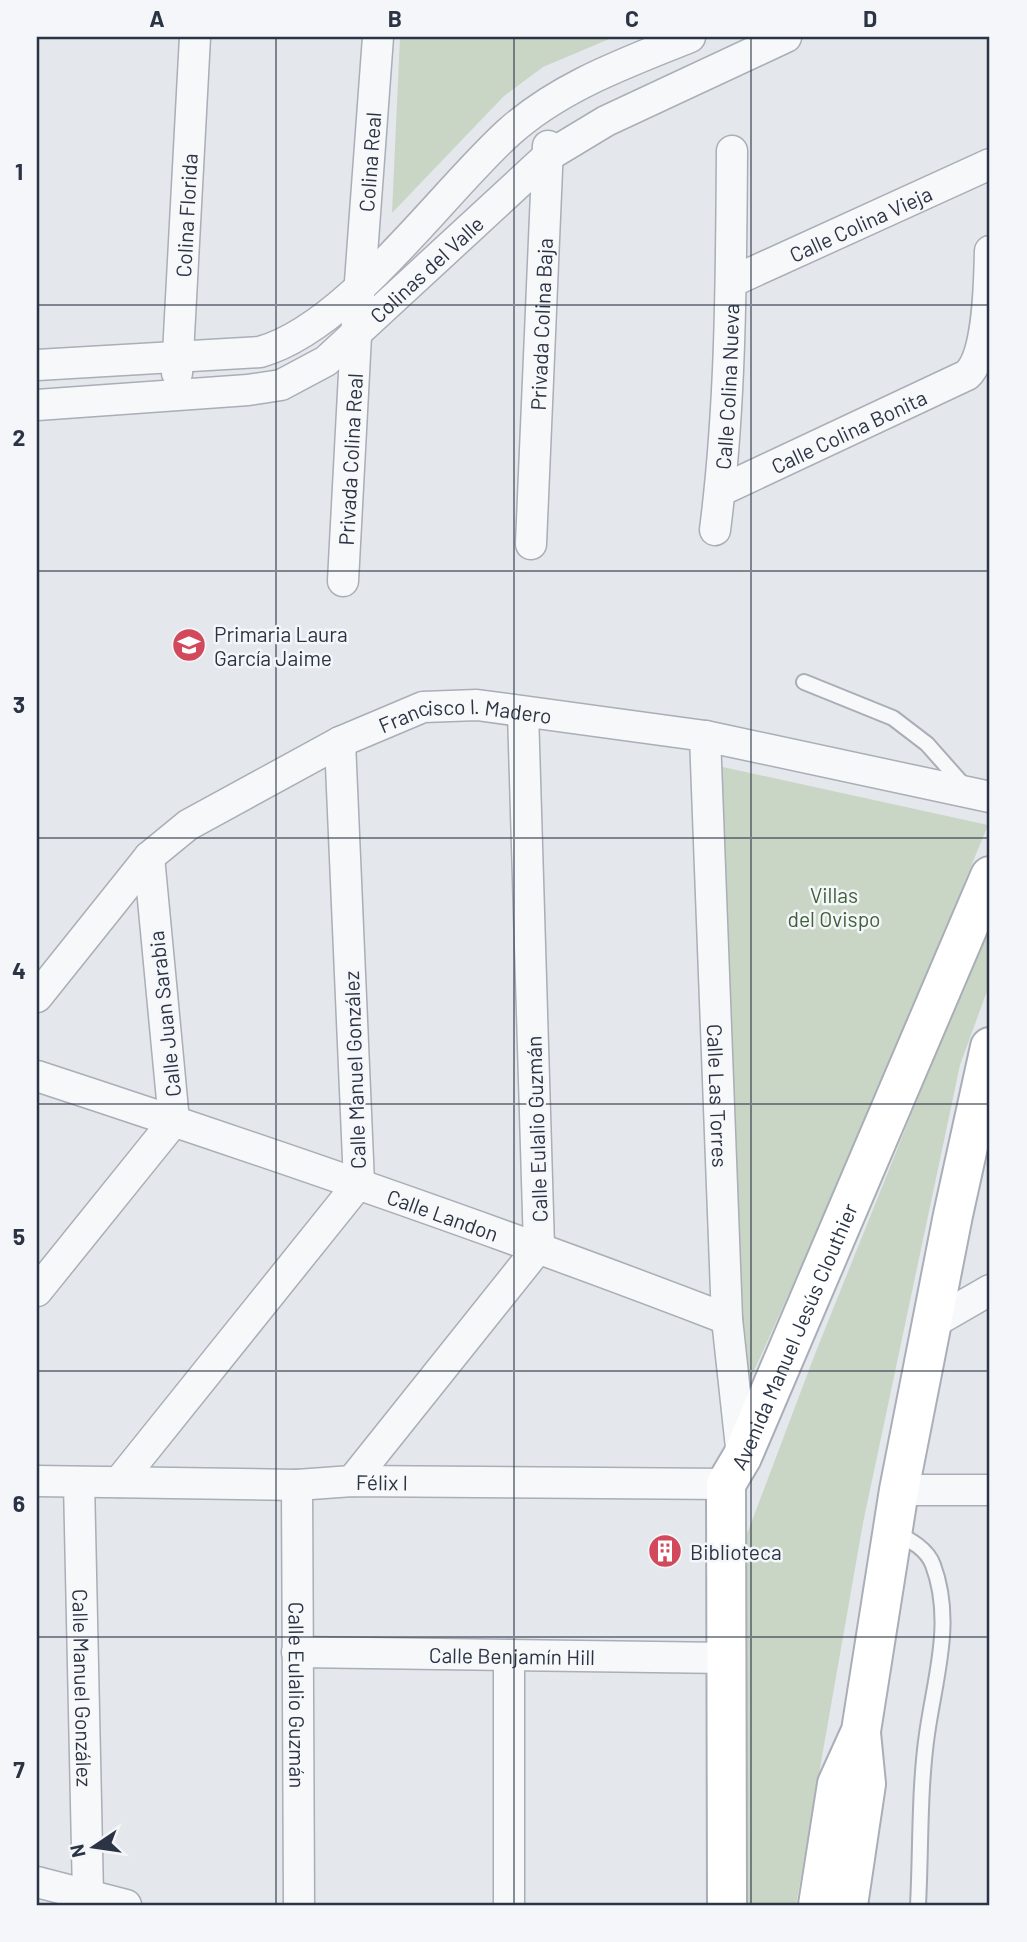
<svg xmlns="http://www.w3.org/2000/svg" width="1027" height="1942" font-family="Barlow,sans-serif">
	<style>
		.green { fill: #c9d6c5 }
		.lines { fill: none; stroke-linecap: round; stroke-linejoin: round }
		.lane-casing { stroke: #a9aeb7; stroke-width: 18 }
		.street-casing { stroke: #a9aeb7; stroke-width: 33 }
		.secondary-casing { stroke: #a9aeb7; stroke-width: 42 }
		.lane { stroke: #f7f8fa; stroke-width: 14 }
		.street { stroke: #f7f8fa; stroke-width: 30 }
		.secondary { stroke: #fff; stroke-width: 38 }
		.grid { fill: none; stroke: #2b3445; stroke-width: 2; stroke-opacity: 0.55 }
		.labels { text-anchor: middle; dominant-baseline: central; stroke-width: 5; stroke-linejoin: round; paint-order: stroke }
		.street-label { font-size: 21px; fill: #2b3445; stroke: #f4f6f9 }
		.poi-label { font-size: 21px; fill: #2b3445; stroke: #f4f6f9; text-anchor: start }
		.park-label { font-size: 21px; fill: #3f6138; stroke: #f4f6f9 }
		.neatline { fill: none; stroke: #2b3445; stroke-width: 2.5 }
		.grid-label { font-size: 23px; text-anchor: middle; font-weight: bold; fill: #2b3445 }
	</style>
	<rect width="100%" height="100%" fill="#e4e7ec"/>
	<g class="green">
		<polygon points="400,37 614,37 543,67 504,96 392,213"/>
		<polygon points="718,766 988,825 862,1131 741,1400"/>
		<polygon points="990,918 990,983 960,1065 863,1523 796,1905 744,1905 736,1563 815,1354"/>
	</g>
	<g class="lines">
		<g class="lane-casing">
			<g id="lane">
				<polyline points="804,682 893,718 927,744 966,788"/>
				<path d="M 893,1531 C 908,1539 927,1548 933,1565 C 954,1621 935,1677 927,1734 C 919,1790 921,1849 918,1905"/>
			</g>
		</g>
		<g class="street-casing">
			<g id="street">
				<path id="s1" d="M 731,282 L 990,164"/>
				<path d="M 37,365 L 260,352 C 347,328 439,196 508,133 C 560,86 626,63 690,37"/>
				<path id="s2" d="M 177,373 L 195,37"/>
				<path id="s3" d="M 37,405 L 248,390 L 281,385 L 326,361 L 548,156 L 606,121 L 786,37"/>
				<path id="s4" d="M 720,491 L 967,375 C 989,355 989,282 990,251"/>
				<path id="s5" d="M 715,530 C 731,405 731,277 732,151"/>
				<path id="s6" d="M 531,544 L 548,146"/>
				<path id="s7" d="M 343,581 L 356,336 L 378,37"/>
				<path id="s8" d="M 705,736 L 727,1319 L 742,1457"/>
				<path id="s9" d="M 37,997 L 149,857 L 188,825 L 340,742 L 423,707 L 477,705 L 705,736 L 990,797"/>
				<path id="s10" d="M 37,1076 C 269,1152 499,1231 727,1319"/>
				<polyline points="37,1291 174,1121 149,857"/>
				<polyline points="931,1324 990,1290"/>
				<path id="s11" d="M 37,1481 L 297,1485 L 352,1481 L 726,1484"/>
				<polyline points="352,1481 539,1247 523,712"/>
				<path id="s12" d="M 79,1482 L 88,1895"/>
				<polyline points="119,1482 359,1183 340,742"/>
				<path id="s13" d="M 297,1485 L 299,1905"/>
				<polyline points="899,1490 990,1490"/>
				<path id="s14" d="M 297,1652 L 726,1658"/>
				<polyline points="509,1655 509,1905"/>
				<polyline points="37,1882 126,1905"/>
			</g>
		</g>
		<g class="secondary-casing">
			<g id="secondary">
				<path id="s15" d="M 727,1905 L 726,1484 L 742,1457 L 990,876"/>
				<polyline points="818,1905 837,1784 861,1731 899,1490 953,1215 990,1047"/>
				<polyline points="848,1905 866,1784 861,1733"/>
			</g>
		</g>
		<use href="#lane" class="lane"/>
		<use href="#street" class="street"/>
		<use href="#secondary" class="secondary"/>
	</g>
	<path class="grid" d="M 276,37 L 276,1905M 514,37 L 514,1905M 751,37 L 751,1905M 37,305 L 990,305M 37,571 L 990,571M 37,838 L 990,838M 37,1104 L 990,1104M 37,1371 L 990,1371M 37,1637 L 990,1637"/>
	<defs>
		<g id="school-disc" transform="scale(1.75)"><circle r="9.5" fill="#d1495b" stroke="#f4f6f9"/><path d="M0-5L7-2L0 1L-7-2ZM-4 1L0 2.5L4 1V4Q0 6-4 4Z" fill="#fff"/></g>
		<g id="building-disc" transform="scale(1.75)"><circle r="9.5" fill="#d1495b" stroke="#f4f6f9"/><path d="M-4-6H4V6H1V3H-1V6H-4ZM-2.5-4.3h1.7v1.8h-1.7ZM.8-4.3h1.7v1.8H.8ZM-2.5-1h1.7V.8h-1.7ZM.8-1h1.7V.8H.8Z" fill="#fff"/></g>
	</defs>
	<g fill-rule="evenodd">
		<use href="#school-disc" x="189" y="645"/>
		<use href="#building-disc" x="665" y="1551"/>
	</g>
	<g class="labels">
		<g class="street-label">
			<text stroke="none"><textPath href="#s7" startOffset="420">Colina Real</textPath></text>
			<text stroke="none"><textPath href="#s2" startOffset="158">Colina Florida</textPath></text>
			<text stroke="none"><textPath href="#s1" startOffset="142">Calle Colina Vieja</textPath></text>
			<text stroke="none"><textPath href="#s3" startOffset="432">Colinas del Valle</textPath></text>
			<text stroke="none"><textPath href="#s6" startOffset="220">Privada Colina Baja</textPath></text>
			<text stroke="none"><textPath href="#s5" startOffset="144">Calle Colina Nueva</textPath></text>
			<text stroke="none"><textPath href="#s4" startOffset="142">Calle Colina Bonita</textPath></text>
			<text stroke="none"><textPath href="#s7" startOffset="122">Privada Colina Real</textPath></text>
			<text stroke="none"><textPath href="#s9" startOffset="534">Francisco I. Madero</textPath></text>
			<text transform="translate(164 1014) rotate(-96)">Calle Juan Sarabia</text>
			<text transform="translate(354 1070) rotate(-92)">Calle Manuel González</text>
			<text stroke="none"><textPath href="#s8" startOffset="360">Calle Las Torres</textPath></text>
			<text transform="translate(536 1129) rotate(-92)">Calle Eulalio Guzmán</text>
			<text stroke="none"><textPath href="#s10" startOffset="429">Calle Landon</textPath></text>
			<text stroke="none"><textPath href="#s15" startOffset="584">Avenida Manuel Jesús Clouthier</textPath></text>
			<text stroke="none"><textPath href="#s11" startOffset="345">Félix I</textPath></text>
			<text stroke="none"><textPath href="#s14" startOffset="215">Calle Benjamín Hill</textPath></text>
			<text stroke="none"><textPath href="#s12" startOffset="206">Calle Manuel González</textPath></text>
			<text stroke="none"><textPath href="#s13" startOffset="210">Calle Eulalio Guzmán</textPath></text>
		</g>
		<g class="poi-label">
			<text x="214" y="633">Primaria Laura<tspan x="214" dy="24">García Jaime</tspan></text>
			<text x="690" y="1551">Biblioteca</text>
		</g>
		<g class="park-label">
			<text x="834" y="894">Villas<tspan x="834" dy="24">del Ovispo</tspan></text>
		</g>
	</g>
	<rect width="1027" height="1942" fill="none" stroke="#f4f6f9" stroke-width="77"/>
	<g transform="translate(94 1847) rotate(257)" stroke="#f4f6f9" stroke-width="5" paint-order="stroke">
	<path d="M0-5L12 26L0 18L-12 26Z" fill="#2b3445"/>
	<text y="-10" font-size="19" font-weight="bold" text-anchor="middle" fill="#2b3445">N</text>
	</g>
	<rect x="38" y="38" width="950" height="1866" class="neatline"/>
	<g class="grid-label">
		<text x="157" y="27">A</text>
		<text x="395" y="27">B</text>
		<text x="632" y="27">C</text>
		<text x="870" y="27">D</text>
		<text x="19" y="180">1</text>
		<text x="19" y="446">2</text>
		<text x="19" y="713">3</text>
		<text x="19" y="979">4</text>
		<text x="19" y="1245">5</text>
		<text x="19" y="1512">6</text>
		<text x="19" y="1778">7</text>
	</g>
</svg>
